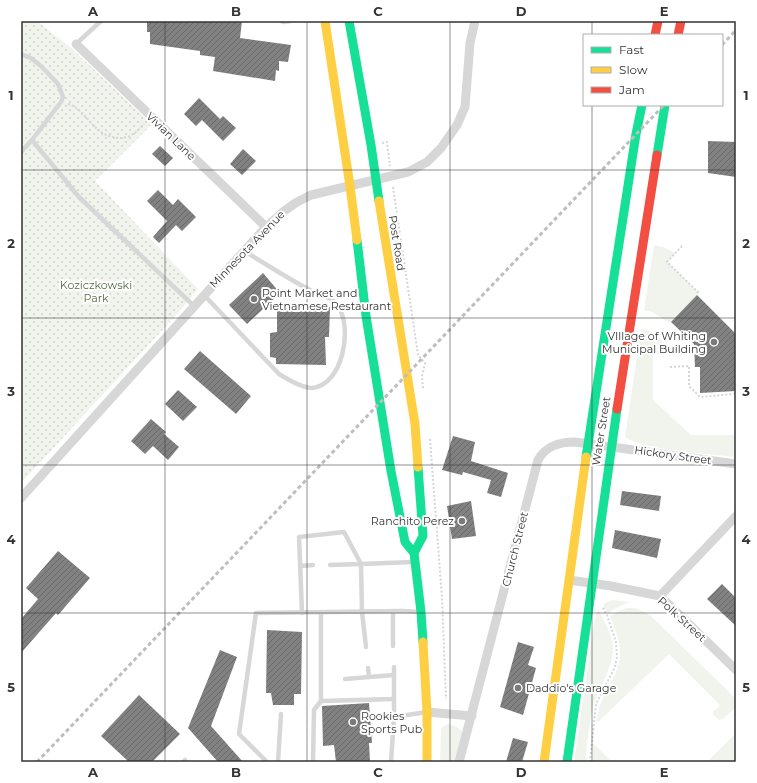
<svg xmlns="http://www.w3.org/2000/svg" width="757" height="783" font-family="Montserrat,sans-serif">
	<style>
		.grass { fill: #f0f4ed }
		.park { fill: url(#park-dots) }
		.building { fill: url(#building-hatch) }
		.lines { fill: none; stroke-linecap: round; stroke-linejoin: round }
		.path { stroke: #d5d5d5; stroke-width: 2; stroke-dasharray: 2 2; stroke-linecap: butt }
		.lane { stroke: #d7d7d7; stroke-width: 4.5 }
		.street { stroke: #d7d7d7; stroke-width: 9 }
		.fast { stroke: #16e098; stroke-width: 9 }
		.slow { stroke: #ffcf43; stroke-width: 9 }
		.jam { stroke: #f24e42; stroke-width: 9 }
		.rail { stroke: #bebebe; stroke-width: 3; stroke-dasharray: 4 3; stroke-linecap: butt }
		.grid { fill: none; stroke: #333; stroke-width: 1; stroke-opacity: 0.55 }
		.poi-dot { fill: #7a7a7a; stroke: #fff; stroke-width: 1.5 }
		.labels { text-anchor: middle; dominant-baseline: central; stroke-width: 4; stroke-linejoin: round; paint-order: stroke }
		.street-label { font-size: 11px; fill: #333; stroke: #fff }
		.park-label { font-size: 11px; fill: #526c42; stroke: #fff }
		.poi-label { font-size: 11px; fill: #333; stroke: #fff; text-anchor: start }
		.neatline { fill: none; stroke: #333; stroke-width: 1.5 }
		.grid-label { font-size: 13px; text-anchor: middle; font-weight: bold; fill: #333 }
	</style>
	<defs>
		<pattern id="park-dots" width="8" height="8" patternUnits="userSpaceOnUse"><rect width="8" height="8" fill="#f0f4ed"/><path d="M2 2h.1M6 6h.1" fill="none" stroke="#ced2cc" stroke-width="1.8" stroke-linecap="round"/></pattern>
		<pattern id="building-hatch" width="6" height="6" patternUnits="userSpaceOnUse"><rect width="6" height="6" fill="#818181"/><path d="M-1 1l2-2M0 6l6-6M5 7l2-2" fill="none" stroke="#6a6a6a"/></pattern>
	</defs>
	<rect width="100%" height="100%" fill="#fff"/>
	<g class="grass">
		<polygon points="654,245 663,247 675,253 667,262 699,293 670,323 652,312 644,310"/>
		<path d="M 641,329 C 644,330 650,330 653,333 C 660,337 668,346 664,354 L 653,354 L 653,400 L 691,435 L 736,435 L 736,457 C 711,454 642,450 625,437 Z"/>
		<polygon points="613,600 629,602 620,606 608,613 604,607 604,603"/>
		<path d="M 626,608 L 635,608 L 650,615 L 735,698 L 736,707 L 724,718 L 719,720 L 712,713 L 720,705 L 669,654 L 598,722 L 597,722 C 597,696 622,676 620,649 C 619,638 614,627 610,616 Z"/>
		<path d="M 598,609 C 613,638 619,647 605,678 C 601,686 596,695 594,704 C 589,720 588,738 586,756 L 587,762 L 574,762 L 594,623 Z"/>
		<polygon points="448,724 457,727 462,731 462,735 455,762 440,762 441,730 441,728"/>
		<polygon points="736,733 736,762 707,762"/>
		<polygon points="593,744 594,744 612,762 593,762"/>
	</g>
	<polygon class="park" points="21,21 37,21 70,47 152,124 95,181 198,289 179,312 21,483"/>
	<g class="building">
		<polygon points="147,21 242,21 240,38 291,45 288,62 279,61 279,71 276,70 275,81 213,71 215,57 200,55 200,51 150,44 150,32 147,32"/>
		<polygon points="199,98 220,119 223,116 236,128 223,141 202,120 196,126 184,114"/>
		<polygon points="708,141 736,142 736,177 708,173"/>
		<polygon points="160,146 173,158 165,166 152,154"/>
		<polygon points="243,149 256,161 242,175 230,164"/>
		<polygon points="158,190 173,205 178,199 196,217 182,231 176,225 159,243 153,237 167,221 147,201"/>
		<polygon points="263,273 280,293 247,324 229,305"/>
		<polygon points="697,295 736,334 736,391 700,393 700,367 695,367 694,344 671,322"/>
		<polygon points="330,307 329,337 325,337 326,365 276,364 276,358 270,357 270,333 277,332 277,308"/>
		<polygon points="200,351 251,396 236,414 184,369"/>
		<polygon points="178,390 197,407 183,421 165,404"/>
		<polygon points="151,419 166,432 164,434 179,447 168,460 153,446 145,454 131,441"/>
		<polygon points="453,436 475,442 471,461 508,473 501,497 487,493 491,480 463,472 462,475 442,470"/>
		<polygon points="622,491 661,496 659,511 620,505"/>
		<polygon points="471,501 476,536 452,539 447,506"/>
		<polygon points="615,530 661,539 657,558 612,548"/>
		<polygon points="58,551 90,578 58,615 56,613 21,653 21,619 38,599 26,588"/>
		<polygon points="722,584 736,598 736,626 707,599"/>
		<polygon points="267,630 302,632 301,694 294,694 294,705 273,705 271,693 266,693"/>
		<polygon points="518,642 534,647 528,665 536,668 523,715 500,707"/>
		<polygon points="220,650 237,657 211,726 243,762 218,762 188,728"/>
		<polygon points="139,695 180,734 152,762 129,762 101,736"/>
		<polygon points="369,703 372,743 369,743 370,762 336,762 334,745 323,746 322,706"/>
		<polygon points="513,738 528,742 522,762 506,762"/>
	</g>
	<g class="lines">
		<g class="path">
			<path d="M 68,104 C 80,107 87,120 96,128 C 105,137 122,142 133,134 C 137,132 141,127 144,124"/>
			<polyline points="382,143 387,142 390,166"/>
			<polyline points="393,187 418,355 425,363 422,376 423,389"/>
			<polyline points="682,246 667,262 699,293"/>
			<polyline points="670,367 689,366 689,386 700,397 733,394 736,393"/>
			<polyline points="430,439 442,598 446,699"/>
			<polyline points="590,762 596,704 615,667 617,657 616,642 607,615 602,606"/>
		</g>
		<g class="lane">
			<polyline points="281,21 283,22 291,21"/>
			<polyline points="76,44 101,21"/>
			<polyline points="21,54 31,58 42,67 58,84 63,97 61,102 32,140 21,152"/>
			<polyline points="32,140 79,197 194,306"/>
			<path d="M 204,295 L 279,374 C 287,379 303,388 312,388 C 343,385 353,328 338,306 C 332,296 319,296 310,290 C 287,278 266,264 244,251"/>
			<polyline points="300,566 313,565"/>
			<polyline points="302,613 299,537 344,532 361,564 330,565"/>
			<polyline points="393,646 393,611"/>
			<polyline points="366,647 362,612 361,564 413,562"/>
			<polyline points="394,667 394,717"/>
			<polyline points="368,668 369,677 394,675"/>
			<polyline points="345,679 369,677"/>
			<polyline points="321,701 394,699"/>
			<polyline points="183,762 185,760 186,762"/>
			<polyline points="267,762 239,734 256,613 403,611 419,612"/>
			<polyline points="278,762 281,714"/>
			<polyline points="313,762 314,710 321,701 321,612"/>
			<polyline points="391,762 394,717 427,712"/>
		</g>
		<g class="street">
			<polyline points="76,44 266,227"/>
			<polyline points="21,498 266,227 284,211 297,202 311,195 408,172 427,162 441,148 457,125 465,107 470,43 475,21"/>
			<polyline points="569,580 611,586 660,596 736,670"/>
			<polyline points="660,596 736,516"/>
			<polyline points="427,712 472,716"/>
			<path d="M 459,762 L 538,460 C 546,446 559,442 575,442 L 736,464"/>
		</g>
		<g class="fast">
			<polyline points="349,21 371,145 379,201"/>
			<polyline points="657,155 665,105"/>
			<polyline points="357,240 366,316 391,471 405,542 414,553 421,612 423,642"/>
			<polyline points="586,457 636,134 642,105"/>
			<polyline points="414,553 423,536 418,467"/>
			<polyline points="567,762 617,409"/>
		</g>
		<g class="slow">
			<polyline points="325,21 350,186 357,240"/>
			<polyline points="379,201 415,424 418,467"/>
			<polyline points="423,642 427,712 427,762"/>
			<polyline points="544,762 586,457"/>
		</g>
		<g class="jam">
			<polyline points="655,35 658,21"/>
			<polyline points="678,35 681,21"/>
			<polyline points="617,409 657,155"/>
		</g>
		<g class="rail">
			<polyline points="722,45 736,30"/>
			<polyline points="37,762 664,105"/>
		</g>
	</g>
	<path class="grid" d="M 165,21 L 165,762M 307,21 L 307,762M 450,21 L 450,762M 592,21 L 592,35M 592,105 L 592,762M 21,170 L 736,170M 21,318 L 736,318M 21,465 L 736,465M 21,613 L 736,613"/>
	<g class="poi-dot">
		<circle cx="254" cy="299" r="4"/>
		<circle cx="714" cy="342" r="4"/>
		<circle cx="462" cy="521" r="4"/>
		<circle cx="518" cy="688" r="4"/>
		<circle cx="353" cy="722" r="4"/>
	</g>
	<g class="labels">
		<g class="street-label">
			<text transform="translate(171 136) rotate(44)">Vivian Lane</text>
			<text transform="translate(397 243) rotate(81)">Post Road</text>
			<text transform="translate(247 249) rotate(-46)">Minnesota Avenue</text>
			<text transform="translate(601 431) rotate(-81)">Water Street</text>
			<text transform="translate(673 455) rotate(8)">Hickory Street</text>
			<text transform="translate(515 549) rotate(-76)">Church Street</text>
			<text transform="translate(682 619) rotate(42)">Polk Street</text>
		</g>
		<g class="park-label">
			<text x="96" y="285">Koziczkowski<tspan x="96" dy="13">Park</tspan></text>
		</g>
		<g class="poi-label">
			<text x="262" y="293">Point Market and<tspan x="262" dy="13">Vietnamese Restaurant</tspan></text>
			<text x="706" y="336" text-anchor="end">VIllage of Whiting<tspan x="706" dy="13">Municipal Building</tspan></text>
			<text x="454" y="521" text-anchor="end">Ranchito Perez</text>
			<text x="526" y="688">Daddio's Garage</text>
			<text x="361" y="716">Rookies<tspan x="361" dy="13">Sports Pub</tspan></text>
		</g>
	</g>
	<rect width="757" height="783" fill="none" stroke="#ffffff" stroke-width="44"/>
	<rect x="583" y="34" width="140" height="72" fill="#ffffff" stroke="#adadad"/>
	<rect x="591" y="47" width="20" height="6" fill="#16e098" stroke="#adadad"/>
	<text x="619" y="54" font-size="12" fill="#333333">Fast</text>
	<rect x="591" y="67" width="20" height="6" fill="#ffcf43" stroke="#adadad"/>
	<text x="619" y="74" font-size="12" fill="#333333">Slow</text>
	<rect x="591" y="87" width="20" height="6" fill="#f24e42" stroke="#adadad"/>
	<text x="619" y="94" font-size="12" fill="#333333">Jam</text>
	<rect x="22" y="22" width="713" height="739" class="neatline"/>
	<g class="grid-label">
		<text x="93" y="16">A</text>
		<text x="236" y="16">B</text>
		<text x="378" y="16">C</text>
		<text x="521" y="16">D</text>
		<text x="664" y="16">E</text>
		<text x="11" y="100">1</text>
		<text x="746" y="100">1</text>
		<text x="11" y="248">2</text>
		<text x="746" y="248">2</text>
		<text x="11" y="396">3</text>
		<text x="746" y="396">3</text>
		<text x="11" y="544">4</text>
		<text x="746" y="544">4</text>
		<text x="11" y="692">5</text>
		<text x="746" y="692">5</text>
		<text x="93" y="777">A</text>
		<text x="236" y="777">B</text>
		<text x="378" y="777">C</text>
		<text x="521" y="777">D</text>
		<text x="664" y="777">E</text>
	</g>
</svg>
